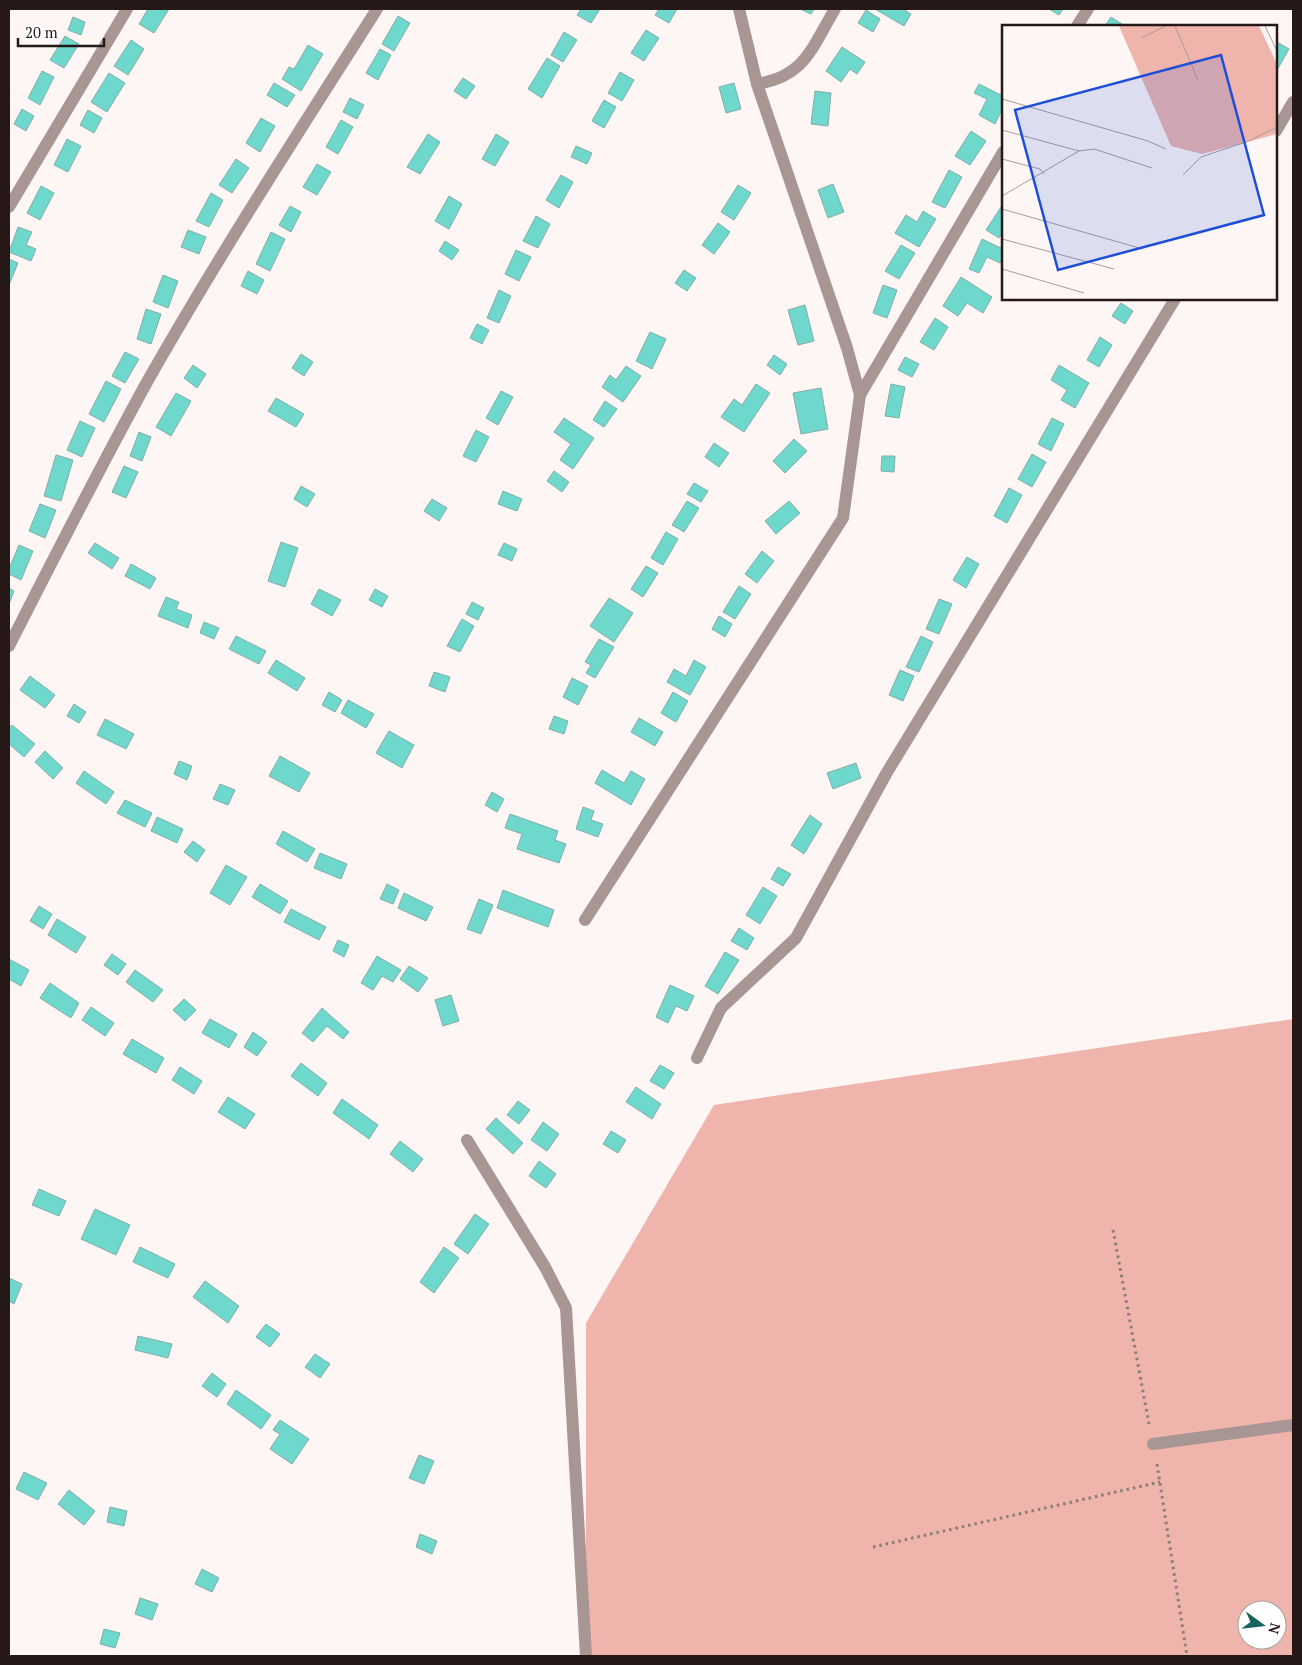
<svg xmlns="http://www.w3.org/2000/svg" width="1302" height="1665" font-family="'PT Serif',serif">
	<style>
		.green { fill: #efb4ab; fill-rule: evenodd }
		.building { fill: #6fd8cd; stroke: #83ada8 }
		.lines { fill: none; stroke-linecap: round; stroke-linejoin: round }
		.path { stroke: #887d7b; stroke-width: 3; stroke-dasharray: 2.5 4; stroke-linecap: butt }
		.service { stroke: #a79694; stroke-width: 12 }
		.minor { stroke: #a79694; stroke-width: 12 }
		.inset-road { fill: none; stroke: #a89d9b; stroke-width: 1 }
		.view { fill: #1d4ed8; fill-opacity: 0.15; stroke: #1d4ed8; stroke-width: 2.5 }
		.inset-edge { fill: none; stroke: #261816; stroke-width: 2.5 }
	</style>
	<rect width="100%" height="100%" fill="#fef6f4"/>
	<path class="green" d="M 1293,1019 L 1293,1656 L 586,1656 L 586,1323 L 714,1105 ZM 1247,1610 L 1277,1610 L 1277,1640 L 1247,1640 Z"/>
	<g class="building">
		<polygon points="148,9 169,9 154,33 139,24"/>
		<polygon points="581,9 600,9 591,23 577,15"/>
		<polygon points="659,9 677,9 669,23 655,15"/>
		<polygon points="800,9 814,9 811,14"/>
		<polygon points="875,9 903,9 911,14 904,26"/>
		<polygon points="1049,9 1063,9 1059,15"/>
		<polygon points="866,10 880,19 873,32 858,23"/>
		<polygon points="398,16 410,23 394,51 382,44"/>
		<polygon points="73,17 85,22 81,35 68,30"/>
		<polygon points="1111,17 1125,26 1105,26"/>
		<polygon points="646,30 659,38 644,61 631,53"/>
		<polygon points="564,32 577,40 563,62 551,55"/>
		<polygon points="65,36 79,44 64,68 50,60"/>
		<polygon points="131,40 144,49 128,75 114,66"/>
		<polygon points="1277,42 1289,49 1276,72 1276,43"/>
		<polygon points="308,45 323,54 301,91 282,79 289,67 294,69"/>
		<polygon points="842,47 865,62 857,74 850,69 841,82 826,71"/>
		<polygon points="380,49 391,55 378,80 366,73"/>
		<polygon points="547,58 560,66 542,98 528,89"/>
		<polygon points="42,71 54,77 40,105 28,98"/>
		<polygon points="620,72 634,80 622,101 608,93"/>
		<polygon points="109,73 125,83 107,112 91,102"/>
		<polygon points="463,78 475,86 466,99 454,91"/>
		<polygon points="274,83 295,95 287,107 267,95"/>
		<polygon points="734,83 741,109 726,113 719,87"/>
		<polygon points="979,84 1003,96 1003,107 995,124 979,115 987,99 974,93"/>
		<polygon points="815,91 831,93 828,126 811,124"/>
		<polygon points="350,98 364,105 357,119 343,112"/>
		<polygon points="604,100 616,107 604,128 592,121"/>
		<polygon points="22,109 34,116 26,131 14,124"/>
		<polygon points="88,110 102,118 94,133 80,125"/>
		<polygon points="261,118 275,126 260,152 246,143"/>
		<polygon points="341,120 353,127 338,154 326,147"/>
		<polygon points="971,131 986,141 970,165 955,156"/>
		<polygon points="428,134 440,142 420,174 407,167"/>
		<polygon points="496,134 509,142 495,166 482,159"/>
		<polygon points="67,139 81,146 68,172 54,165"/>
		<polygon points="576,146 592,153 587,164 571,157"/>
		<polygon points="236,159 249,168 232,193 219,185"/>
		<polygon points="317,164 331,172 317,195 303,187"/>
		<polygon points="949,170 962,177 945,208 932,202"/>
		<polygon points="561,175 573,182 559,208 546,200"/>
		<polygon points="833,184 844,212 828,218 818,190"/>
		<polygon points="738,185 751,193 734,220 721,212"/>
		<polygon points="41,186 54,193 40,220 27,213"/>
		<polygon points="211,193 223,200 209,227 196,221"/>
		<polygon points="449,196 462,204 449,229 435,221"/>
		<polygon points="290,206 301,212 291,232 279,225"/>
		<polygon points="1001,207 1003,209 1003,231 999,238 986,230"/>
		<polygon points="923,211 936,219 919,247 895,233 906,215 917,222"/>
		<polygon points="536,216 550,224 538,248 523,241"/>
		<polygon points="718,223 730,232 714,254 702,245"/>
		<polygon points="18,227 32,232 26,245 36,249 31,261 9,252"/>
		<polygon points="188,230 206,237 199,254 181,247"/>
		<polygon points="271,232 285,239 270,271 256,264"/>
		<polygon points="982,239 1003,249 1003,256 1000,263 987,257 979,273 969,269"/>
		<polygon points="445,241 459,250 452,260 439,251"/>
		<polygon points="901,245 915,253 899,279 885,271"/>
		<polygon points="516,250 531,257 519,281 505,274"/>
		<polygon points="9,259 18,263 9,285"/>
		<polygon points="684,270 696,278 687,291 675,283"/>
		<polygon points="248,271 264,280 257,294 241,286"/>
		<polygon points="163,275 178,281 168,308 153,302"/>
		<polygon points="961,277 992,297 983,313 967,303 958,316 943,306"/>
		<polygon points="883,285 897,290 887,318 873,313"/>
		<polygon points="499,290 511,296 499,323 487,318"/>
		<polygon points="1121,303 1133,311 1125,324 1112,316"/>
		<polygon points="805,305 814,341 798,345 788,310"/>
		<polygon points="146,309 161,314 151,344 137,339"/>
		<polygon points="935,318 948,327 934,350 920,342"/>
		<polygon points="477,324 489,330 482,344 470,338"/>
		<polygon points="650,332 666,339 652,369 636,361"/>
		<polygon points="1100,337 1112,345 1099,367 1087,360"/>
		<polygon points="125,352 139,359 125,383 112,376"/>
		<polygon points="301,354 313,362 304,376 292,368"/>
		<polygon points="774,355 787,364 780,375 767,365"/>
		<polygon points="905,357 919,364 912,377 898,370"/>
		<polygon points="193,365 206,374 197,388 184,378"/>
		<polygon points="1059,365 1089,383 1075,408 1061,400 1067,390 1051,380"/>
		<polygon points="626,366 641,376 623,402 602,387 610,375 616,380"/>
		<polygon points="106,381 121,389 104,422 89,414"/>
		<polygon points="756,384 770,393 744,432 721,417 734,399 742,405"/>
		<polygon points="891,384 905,387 899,418 885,416"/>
		<polygon points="821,388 828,429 801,434 793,393"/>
		<polygon points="501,391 513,397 498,425 486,418"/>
		<polygon points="176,393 191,401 171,436 156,427"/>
		<polygon points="276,398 304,414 296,427 268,411"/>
		<polygon points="605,401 617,409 604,427 593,420"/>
		<polygon points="564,418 594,438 573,469 560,460 571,444 554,432"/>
		<polygon points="1052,418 1064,424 1051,451 1038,444"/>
		<polygon points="80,421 95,428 82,457 67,450"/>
		<polygon points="476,430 489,437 476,462 463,456"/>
		<polygon points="139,432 151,437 142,461 130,456"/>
		<polygon points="794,439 807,451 785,473 773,461"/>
		<polygon points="714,443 729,453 719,467 705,457"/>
		<polygon points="1032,454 1046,462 1032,487 1018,479"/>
		<polygon points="56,455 73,460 61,501 44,496"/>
		<polygon points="882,456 895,456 894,472 881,471"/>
		<polygon points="124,466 138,472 126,498 112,492"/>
		<polygon points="554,471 569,482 562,492 547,481"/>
		<polygon points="694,483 708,491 701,502 687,494"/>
		<polygon points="301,486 315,494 307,507 294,499"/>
		<polygon points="1009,488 1022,495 1007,523 994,516"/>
		<polygon points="503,491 522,499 517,511 498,504"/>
		<polygon points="432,499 447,508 439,521 424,511"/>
		<polygon points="687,501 699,508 684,532 672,525"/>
		<polygon points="789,501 800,513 776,534 765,521"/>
		<polygon points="40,504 56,510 45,538 29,531"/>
		<polygon points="666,532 678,539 663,565 651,558"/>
		<polygon points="281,542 298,548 285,587 268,581"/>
		<polygon points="95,543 119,558 112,569 88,553"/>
		<polygon points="504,543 517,549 512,561 498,555"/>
		<polygon points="19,545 33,551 21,580 9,574 9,569"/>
		<polygon points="762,551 774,561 757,583 745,574"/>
		<polygon points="967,557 979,564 966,588 953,580"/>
		<polygon points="131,564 156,578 150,589 125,576"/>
		<polygon points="646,566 658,573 643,597 631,589"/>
		<polygon points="739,586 751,594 735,619 723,612"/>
		<polygon points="9,588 14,591 9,604"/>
		<polygon points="319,589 341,600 332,616 311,604"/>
		<polygon points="375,589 388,596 382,607 369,600"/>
		<polygon points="166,597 179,602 176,609 192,615 188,628 158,616"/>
		<polygon points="609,598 633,613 614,642 590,626"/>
		<polygon points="939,599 952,604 939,634 926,629"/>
		<polygon points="472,602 484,608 478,620 466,614"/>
		<polygon points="719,616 732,624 725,637 712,629"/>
		<polygon points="462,619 474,626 460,652 447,646"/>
		<polygon points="204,622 219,628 214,639 200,633"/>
		<polygon points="236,636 266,651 259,664 229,649"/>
		<polygon points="921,636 933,642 919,672 906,667"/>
		<polygon points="599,639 614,647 595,678 586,673 591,665 585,662"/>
		<polygon points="276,660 305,678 297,691 268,673"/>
		<polygon points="694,660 706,667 690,695 667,682 674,669 686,676"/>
		<polygon points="900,670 914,676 903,701 889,695"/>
		<polygon points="434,672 450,677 445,692 429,686"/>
		<polygon points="30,676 55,695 45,708 20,690"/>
		<polygon points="572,678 588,686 578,705 563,697"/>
		<polygon points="329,692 342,700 335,712 322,705"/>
		<polygon points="673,692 688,701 676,722 661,713"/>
		<polygon points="348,700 374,714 366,728 341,713"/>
		<polygon points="74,704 86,712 79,723 67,716"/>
		<polygon points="554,716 568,721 564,734 549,729"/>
		<polygon points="639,718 663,732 655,746 631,732"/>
		<polygon points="105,719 134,734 126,749 97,735"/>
		<polygon points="12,725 35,744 24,757 9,744 9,729"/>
		<polygon points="389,731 414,745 402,768 376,753"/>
		<polygon points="45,751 63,768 53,779 35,762"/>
		<polygon points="280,756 310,773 299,792 269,776"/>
		<polygon points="179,761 192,766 187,780 174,774"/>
		<polygon points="856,763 861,778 833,789 827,773"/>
		<polygon points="602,770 624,783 631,771 645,779 631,805 595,783"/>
		<polygon points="84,771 114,792 106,804 76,783"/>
		<polygon points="220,784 235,790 228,805 213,799"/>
		<polygon points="492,792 504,799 497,812 485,805"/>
		<polygon points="125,800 152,813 145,827 117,813"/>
		<polygon points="583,807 594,811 591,820 603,824 598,837 576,829"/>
		<polygon points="510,814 558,831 555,840 566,844 559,863 517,849 522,834 505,828"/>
		<polygon points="810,815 822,824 804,854 791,845"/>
		<polygon points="157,817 183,829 177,843 151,831"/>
		<polygon points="283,831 315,849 307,862 276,844"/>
		<polygon points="193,841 205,850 197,862 184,852"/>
		<polygon points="320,853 347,864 341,879 314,868"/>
		<polygon points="226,865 247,877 230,905 210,893"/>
		<polygon points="778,867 791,874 783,886 771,879"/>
		<polygon points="260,884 288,901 280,914 252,897"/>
		<polygon points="387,884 399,890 393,904 380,899"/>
		<polygon points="763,887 777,896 760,924 746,915"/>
		<polygon points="503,890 554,910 548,927 497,908"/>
		<polygon points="404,893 433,907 426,921 398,908"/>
		<polygon points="479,899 493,905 481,934 467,929"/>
		<polygon points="39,906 52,914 43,929 30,921"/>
		<polygon points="291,909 326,927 319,940 284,922"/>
		<polygon points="57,919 86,937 76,953 48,935"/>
		<polygon points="739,928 754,938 747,950 731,941"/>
		<polygon points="338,940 349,945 344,957 333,951"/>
		<polygon points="725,952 739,960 718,994 705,986"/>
		<polygon points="112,954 126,964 118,975 104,965"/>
		<polygon points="377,956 401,970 393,982 382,976 373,990 361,983"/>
		<polygon points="9,959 29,970 21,986 9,979"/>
		<polygon points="409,966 428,978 418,992 400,979"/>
		<polygon points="135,970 163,990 153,1002 126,982"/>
		<polygon points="50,983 79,1003 71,1018 40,998"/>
		<polygon points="670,985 694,996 687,1011 676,1006 668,1023 656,1017"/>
		<polygon points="451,995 459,1021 443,1026 435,1000"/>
		<polygon points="184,999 196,1010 185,1021 173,1010"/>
		<polygon points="91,1007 114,1023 105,1036 82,1020"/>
		<polygon points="322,1008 349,1032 343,1039 327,1026 313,1042 302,1033"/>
		<polygon points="210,1019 237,1034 229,1048 202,1033"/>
		<polygon points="253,1032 267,1042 257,1056 244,1047"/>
		<polygon points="132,1039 164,1058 156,1073 123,1054"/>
		<polygon points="301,1063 327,1083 318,1096 291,1076"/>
		<polygon points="660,1065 674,1073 664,1089 650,1081"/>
		<polygon points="180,1067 202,1081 194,1094 172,1080"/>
		<polygon points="636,1087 661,1104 652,1119 626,1102"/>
		<polygon points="228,1097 255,1114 245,1129 218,1112"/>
		<polygon points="342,1099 378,1125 369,1139 333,1113"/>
		<polygon points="518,1101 530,1110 519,1124 507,1115"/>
		<polygon points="496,1118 523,1143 513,1154 486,1129"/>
		<polygon points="543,1122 559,1134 547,1151 531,1140"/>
		<polygon points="611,1131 626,1140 618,1153 603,1144"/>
		<polygon points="400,1141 423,1159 413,1172 390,1154"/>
		<polygon points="539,1161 556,1174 546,1188 529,1176"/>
		<polygon points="39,1189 66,1201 59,1216 32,1205"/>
		<polygon points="95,1209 130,1225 116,1255 81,1239"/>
		<polygon points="475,1214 489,1224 468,1254 454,1244"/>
		<polygon points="140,1247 175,1264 168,1278 133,1262"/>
		<polygon points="444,1247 459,1258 434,1293 420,1282"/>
		<polygon points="9,1278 22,1284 14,1304 9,1301"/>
		<polygon points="205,1281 239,1306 228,1323 193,1297"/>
		<polygon points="266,1324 280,1334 270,1347 256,1337"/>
		<polygon points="138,1336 172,1344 168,1358 135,1350"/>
		<polygon points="315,1354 330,1364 320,1378 305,1367"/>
		<polygon points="212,1373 226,1384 217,1397 202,1386"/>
		<polygon points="236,1390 271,1415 261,1429 227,1404"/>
		<polygon points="280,1420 309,1439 292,1464 270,1449 280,1434 273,1430"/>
		<polygon points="419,1455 434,1461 424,1484 409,1478"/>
		<polygon points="24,1472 47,1483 38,1500 16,1489"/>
		<polygon points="69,1490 95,1511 84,1525 58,1504"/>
		<polygon points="110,1507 127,1511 124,1526 107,1522"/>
		<polygon points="420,1534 437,1541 432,1554 416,1547"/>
		<polygon points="202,1569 219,1578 212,1592 195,1584"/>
		<polygon points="140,1598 158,1604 152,1620 135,1614"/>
		<polygon points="104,1629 120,1633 115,1648 100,1644"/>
	</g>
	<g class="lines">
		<g class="path">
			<polyline points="1113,1230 1149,1424"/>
			<polyline points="1157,1464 1187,1656"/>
			<polyline points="873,1547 1160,1482"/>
		</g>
		<g class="service">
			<polyline points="467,1140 545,1267 566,1308 586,1656"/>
			<polyline points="1153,1444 1293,1425"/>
		</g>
		<g class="minor">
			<polyline points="1077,26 1088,9"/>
			<path d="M 757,84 C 806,76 812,47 835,9"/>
			<polyline points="1276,131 1293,102"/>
			<polyline points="9,207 127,9"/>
			<polyline points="860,395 1003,152"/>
			<path d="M 9,646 C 54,558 99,469 147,382 C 219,255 299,132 377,9"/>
			<polyline points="585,920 843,518 860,395 847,348 757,84 739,9"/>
			<polyline points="697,1058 721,1008 796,938 886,774 1175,299"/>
		</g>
	</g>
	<g transform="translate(1002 25)">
		<rect width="275" height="275" fill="#fef6f4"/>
		<path d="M 117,1 L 257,1 L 275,39 L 275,109 L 200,129 L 169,121 Z" fill="#efb4ab"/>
		<path class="inset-road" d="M 173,1 L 196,55M 263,1 L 275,26M 139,13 L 164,1M 0,74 L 146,116 L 164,124M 0,105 L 77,126M 0,134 L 38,144 L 42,149M 181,150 L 199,132 L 247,116 L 275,102M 0,171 L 77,126 L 92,124 L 150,143M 0,184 L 141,224M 0,214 L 112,244M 0,244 L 82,268"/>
		<path class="view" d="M 219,30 L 262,190 L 56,245 L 13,85 Z"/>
		<rect width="275" height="275" class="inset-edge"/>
	</g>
	<rect width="1302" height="1665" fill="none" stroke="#261816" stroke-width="20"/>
	<g transform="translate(1262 1625) rotate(105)"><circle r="24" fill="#ffffff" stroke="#a8a3a2"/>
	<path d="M0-4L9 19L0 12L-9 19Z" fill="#18645d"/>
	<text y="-8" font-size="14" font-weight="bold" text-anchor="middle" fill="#261816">N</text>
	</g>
	<path d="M18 38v8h86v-8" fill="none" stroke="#261816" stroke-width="2.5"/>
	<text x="25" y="38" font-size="15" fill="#261816" stroke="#ffffff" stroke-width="4" paint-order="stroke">20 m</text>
</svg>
